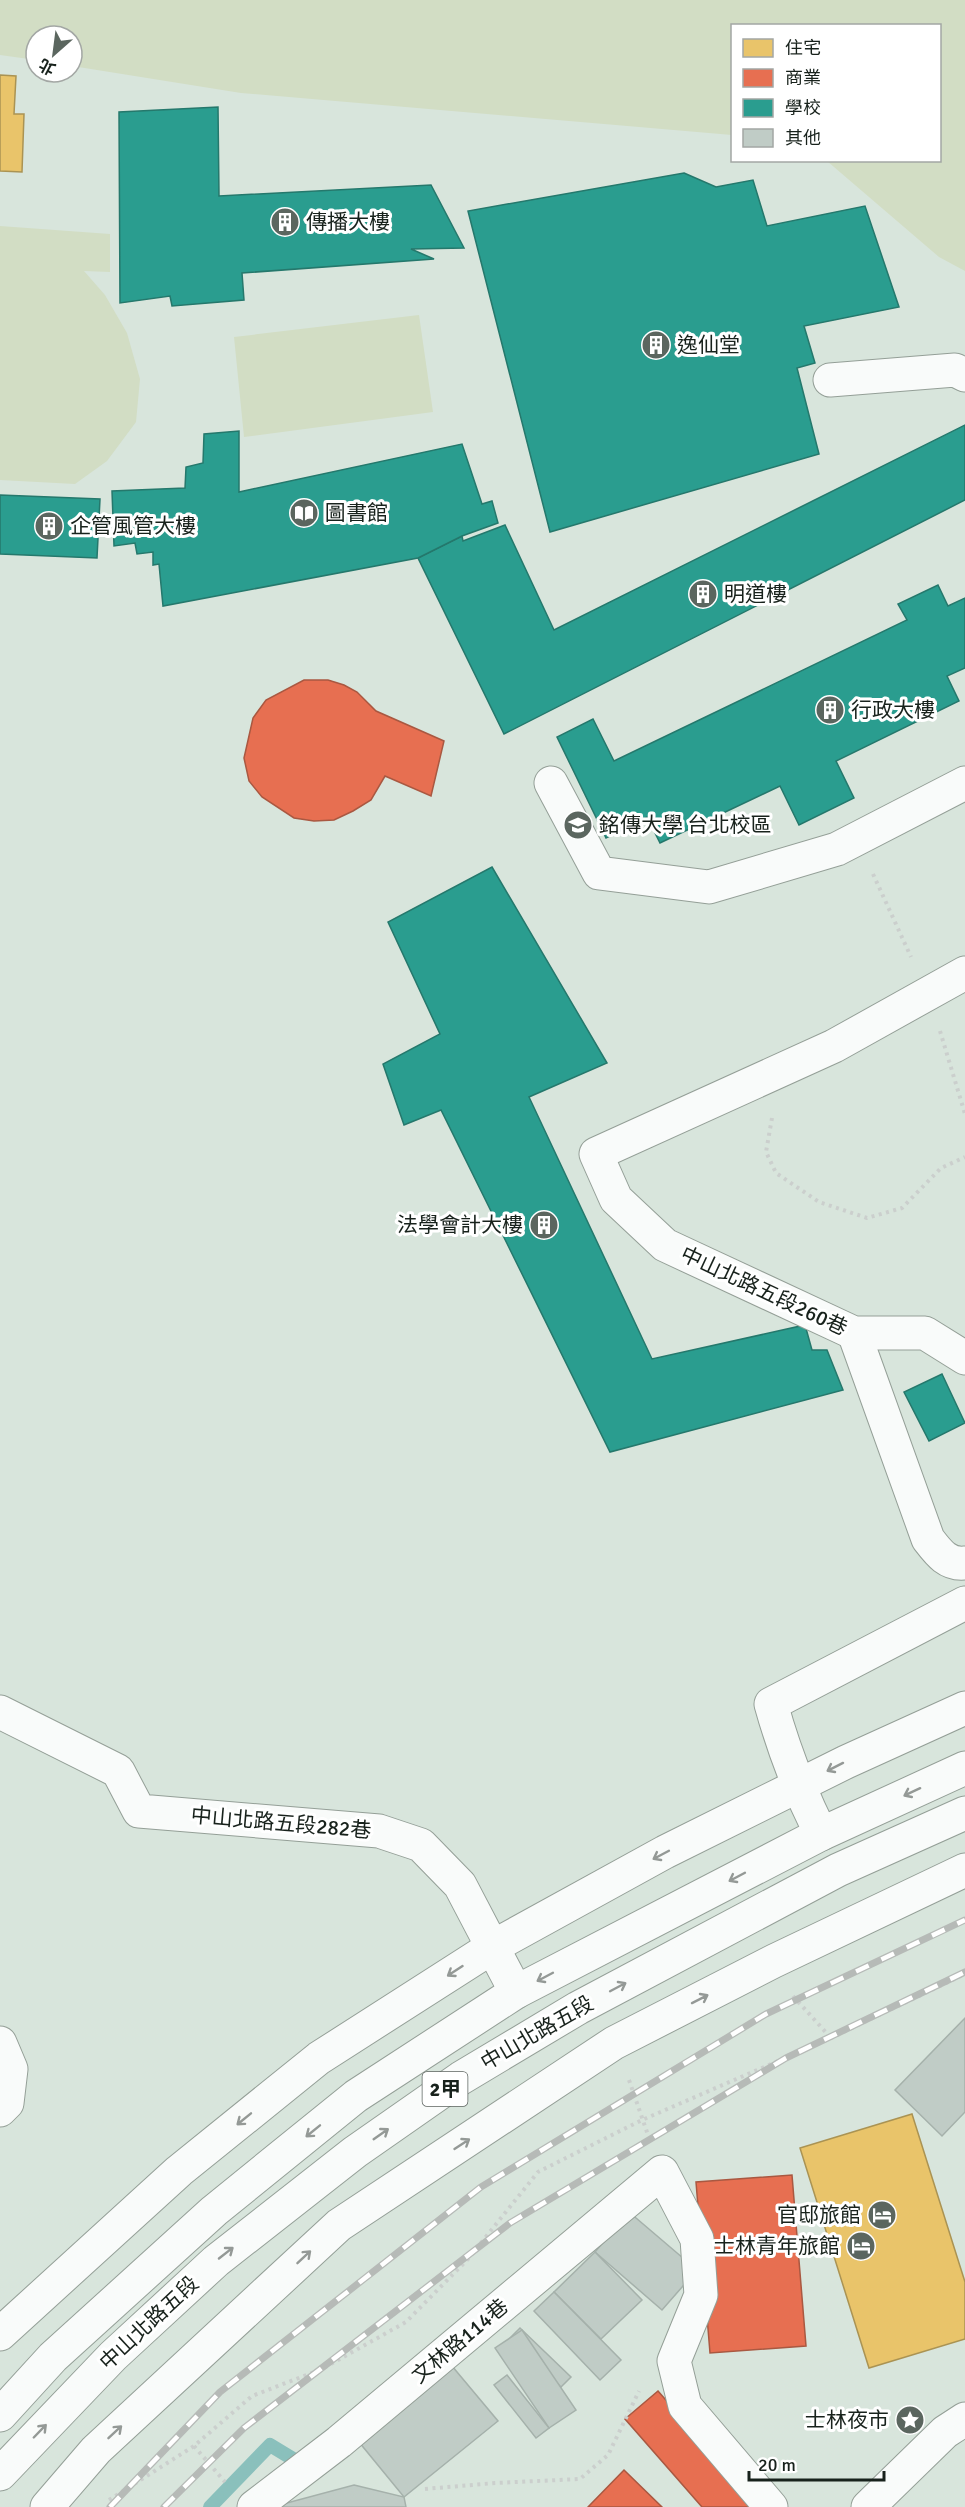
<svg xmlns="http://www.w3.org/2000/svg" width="965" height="2507" font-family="Signika,'Noto Sans TC',sans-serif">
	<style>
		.green { fill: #d2ddc4 }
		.homes { fill: #e9c46a; stroke: #aa9353; stroke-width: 1.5 }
		.shops { fill: #e76f51; stroke: #a95841; stroke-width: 1.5 }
		.schools { fill: #2a9d8f; stroke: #25786c; stroke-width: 1.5 }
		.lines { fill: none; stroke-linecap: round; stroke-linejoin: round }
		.stream { stroke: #8ac0bc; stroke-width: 14 }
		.building { fill: #c0ccc6; stroke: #a5b1ab; stroke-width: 1.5 }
		.minor-casing { stroke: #949f97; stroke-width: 35 }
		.major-casing { stroke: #949f97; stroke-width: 35 }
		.path { stroke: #cbcfcd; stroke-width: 4; stroke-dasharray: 3 4.5; stroke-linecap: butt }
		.minor { stroke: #f9fbfa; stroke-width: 33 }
		.major { stroke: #f9fbfa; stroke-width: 33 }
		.rail-casing { stroke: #b6bab7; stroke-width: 7 }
		.rail { stroke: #fff; stroke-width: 4.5; stroke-dasharray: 14; stroke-linecap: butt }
		.oneway { stroke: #949996 }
		.labels { text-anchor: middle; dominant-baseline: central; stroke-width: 6; stroke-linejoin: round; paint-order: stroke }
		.shield { fill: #fff; stroke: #5d6460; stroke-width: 1.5 }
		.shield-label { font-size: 20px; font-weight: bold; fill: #18221c }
		.poi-label { font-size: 21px; fill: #18221c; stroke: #fff; text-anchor: start }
		.street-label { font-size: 21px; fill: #18221c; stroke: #fff }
	</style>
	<rect width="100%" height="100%" fill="#d8e5dc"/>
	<g class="green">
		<polygon points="0,0 965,0 965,271 939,257 827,161 940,160 940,26 732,26 732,135 241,93 72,66 72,36 36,36 36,60 0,55"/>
		<polygon points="0,226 110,234 110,272 84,271 105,295 127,333 140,379 136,422 107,461 75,484 0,480"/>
		<polygon points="419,315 433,412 244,437 234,337"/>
	</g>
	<g class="homes">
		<polygon points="0,75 16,76 14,114 24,114 22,172 0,171"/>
		<polygon points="912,2114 965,2282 965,2339 869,2368 800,2148"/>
	</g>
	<g class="shops">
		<polygon points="304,680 328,680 344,685 357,692 376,711 444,741 431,796 385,776 371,800 353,811 334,820 314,821 294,818 262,797 249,781 244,758 253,718 266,700"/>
		<polygon points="792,2175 806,2346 710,2353 696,2182"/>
		<polygon points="658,2391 759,2507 702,2507 625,2419"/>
		<polygon points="624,2470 662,2507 588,2507"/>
	</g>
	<g class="schools">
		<polygon points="218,107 219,196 431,185 464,248 411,249 434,259 242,273 244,300 172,306 170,296 120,303 119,112"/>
		<polygon points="684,173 716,187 753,180 767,226 865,206 899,307 804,326 815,363 797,368 819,454 550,532 468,211"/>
		<polygon points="965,425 965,500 504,734 418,558 462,536 463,541 505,525 554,630"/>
		<polygon points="239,431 239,492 462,444 482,504 492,501 498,523 462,536 418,558 163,606 159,564 153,565 153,552 137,554 135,543 114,546 112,491 185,488 186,467 203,463 204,434"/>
		<polygon points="0,495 100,499 97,558 0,554"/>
		<polygon points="938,585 948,606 965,598 965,668 947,676 959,701 836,761 854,798 799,825 780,786 660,843 647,817 606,838 557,737 593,719 614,761 907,620 898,604"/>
		<polygon points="492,867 607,1063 529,1097 652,1359 805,1325 812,1350 827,1350 843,1390 610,1452 441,1110 404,1125 383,1064 440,1034 388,922"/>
		<polygon points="942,1374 965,1423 929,1441 904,1392"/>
	</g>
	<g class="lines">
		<polyline class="stream" points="210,2507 270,2445 298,2462"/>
	</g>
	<g class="building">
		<polygon points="965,2018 965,2112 942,2136 895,2090"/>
		<polygon points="629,2212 697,2270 662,2310 595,2252"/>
		<polygon points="595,2252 642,2300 601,2339 554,2292"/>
		<polygon points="554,2292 621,2360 600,2380 534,2311"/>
		<polygon points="520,2328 571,2377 561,2387 510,2338"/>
		<polygon points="522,2330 576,2410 549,2428 495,2348"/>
		<polygon points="452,2366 498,2421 404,2497 359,2442"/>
		<polygon points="507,2375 549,2428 536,2438 494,2385"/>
		<polygon points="354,2485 404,2497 406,2507 272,2507"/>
	</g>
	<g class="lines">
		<g class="minor-casing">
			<g id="minor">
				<polyline points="830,380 955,370 965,375"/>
				<polyline points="551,783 599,873 709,887 837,849 965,783"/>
				<polyline points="965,973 834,1046 596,1154 616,1199 665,1245 854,1333 925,1333 965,1358"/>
				<path d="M 854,1333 L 928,1539 C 938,1552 947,1565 965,1563"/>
				<polyline points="0,1712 118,1771 139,1811 379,1831 421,1845 460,1885 516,1992"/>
				<path d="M 821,1834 C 799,1790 784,1751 771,1704 L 965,1603"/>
				<polyline points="0,2043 11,2069 7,2103 0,2110"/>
				<polyline points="254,2507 339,2442 662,2172 697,2239 701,2295 674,2361 685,2406 771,2507"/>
				<polyline points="868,2507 945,2432 965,2419"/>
			</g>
		</g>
		<g class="major-casing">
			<g id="major">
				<polyline points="0,2334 179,2171 319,2058 494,1946 665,1852 846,1762 965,1708"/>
				<polyline points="0,2415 53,2357 214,2211 356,2096 516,1992 821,1834 965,1768"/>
				<polyline points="0,2474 113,2356 216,2261 355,2152 461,2078 578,2008 838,1870 965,1813"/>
				<polyline points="47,2507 96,2450 339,2225 614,2043 774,1961 965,1870"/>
			</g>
		</g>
		<g class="path">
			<polyline points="873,874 911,957"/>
			<polyline points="940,1031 965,1114"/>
			<polyline points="772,1118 766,1152 776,1173 819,1202 867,1218 902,1208 941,1168 965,1157"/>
			<polyline points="793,1996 831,2038"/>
			<polyline points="629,2080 648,2135"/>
			<polyline points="194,2446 225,2482"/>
			<polyline points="425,2489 495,2483 580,2479 608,2455 639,2391"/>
			<polyline points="109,2500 194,2446 252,2396 322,2369 406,2322 468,2259 538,2172 642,2120 831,2038 965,1974"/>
		</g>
		<use href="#minor" class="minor"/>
		<use href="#major" class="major"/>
		<g class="rail-casing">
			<g id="rail">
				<polyline points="110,2507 220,2392 481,2187 766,2014 965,1920"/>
				<polyline points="164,2507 244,2428 510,2223 786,2058 965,1972"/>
			</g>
		</g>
		<use href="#rail" class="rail"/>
	</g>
	<defs><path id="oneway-shaft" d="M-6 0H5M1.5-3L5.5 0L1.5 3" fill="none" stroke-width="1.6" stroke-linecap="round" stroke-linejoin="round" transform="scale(1.5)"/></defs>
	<g class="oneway">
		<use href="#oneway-shaft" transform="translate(835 1767) rotate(153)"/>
		<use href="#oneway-shaft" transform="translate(912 1792) rotate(155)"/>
		<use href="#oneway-shaft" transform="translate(661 1855) rotate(152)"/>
		<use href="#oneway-shaft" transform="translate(737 1877) rotate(152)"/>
		<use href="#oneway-shaft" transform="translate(455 1971) rotate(147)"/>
		<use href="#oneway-shaft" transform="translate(545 1977) rotate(152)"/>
		<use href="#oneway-shaft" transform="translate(618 1987) rotate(-28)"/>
		<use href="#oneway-shaft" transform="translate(700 1999) rotate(-27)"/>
		<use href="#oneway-shaft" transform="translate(244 2119) rotate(141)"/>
		<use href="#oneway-shaft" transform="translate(313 2131) rotate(141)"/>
		<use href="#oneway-shaft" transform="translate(381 2134) rotate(-35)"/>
		<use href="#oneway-shaft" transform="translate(462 2144) rotate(-33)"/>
		<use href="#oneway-shaft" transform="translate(226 2253) rotate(-38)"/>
		<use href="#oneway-shaft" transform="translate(304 2257) rotate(-43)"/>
		<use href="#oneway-shaft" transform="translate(40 2431) rotate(-46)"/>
		<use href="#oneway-shaft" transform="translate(115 2432) rotate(-43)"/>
	</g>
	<defs>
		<g id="building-disc" transform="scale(1.5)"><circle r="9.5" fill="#5b665f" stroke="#fff"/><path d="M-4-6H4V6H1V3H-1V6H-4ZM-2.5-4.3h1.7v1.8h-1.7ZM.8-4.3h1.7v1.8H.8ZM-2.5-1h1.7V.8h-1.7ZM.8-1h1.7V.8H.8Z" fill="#fff"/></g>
		<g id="library-disc" transform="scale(1.5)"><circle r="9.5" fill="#5b665f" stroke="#fff"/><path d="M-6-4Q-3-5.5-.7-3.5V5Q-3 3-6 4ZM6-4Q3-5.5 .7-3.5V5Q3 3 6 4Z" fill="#fff"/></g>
		<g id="university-disc" transform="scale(1.5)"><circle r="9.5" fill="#5b665f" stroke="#fff"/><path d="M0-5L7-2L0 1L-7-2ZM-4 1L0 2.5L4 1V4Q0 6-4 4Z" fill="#fff"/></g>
		<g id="hotel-disc" transform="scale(1.5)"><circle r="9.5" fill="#5b665f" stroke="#fff"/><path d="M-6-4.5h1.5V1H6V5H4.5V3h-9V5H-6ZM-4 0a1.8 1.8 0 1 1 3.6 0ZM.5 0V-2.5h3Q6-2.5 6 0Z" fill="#fff"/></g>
		<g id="sight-disc" transform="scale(1.5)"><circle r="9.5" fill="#5b665f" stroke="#fff"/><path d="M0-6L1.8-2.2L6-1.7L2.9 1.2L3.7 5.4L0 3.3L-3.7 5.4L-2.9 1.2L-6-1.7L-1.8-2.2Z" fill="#fff"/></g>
	</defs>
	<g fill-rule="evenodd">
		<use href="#building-disc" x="285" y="222"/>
		<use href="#building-disc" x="656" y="345"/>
		<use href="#library-disc" x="304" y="513"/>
		<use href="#building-disc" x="49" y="526"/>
		<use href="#building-disc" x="703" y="594"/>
		<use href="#building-disc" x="830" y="710"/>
		<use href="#university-disc" x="578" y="825"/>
		<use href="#building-disc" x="544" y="1225"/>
		<use href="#hotel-disc" x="882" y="2215"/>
		<use href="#hotel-disc" x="861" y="2246"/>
		<use href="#sight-disc" x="910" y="2420"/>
	</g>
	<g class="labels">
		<rect class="shield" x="422.5" y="2072" width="45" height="34" rx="4.5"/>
		<g class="shield-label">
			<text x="445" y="2089">2甲</text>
		</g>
		<g class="poi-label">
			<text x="306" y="222">傳播大樓</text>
			<text x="677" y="345">逸仙堂</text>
			<text x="325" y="513">圖書館</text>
			<text x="70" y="526">企管風管大樓</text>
			<text x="724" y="594">明道樓</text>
			<text x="851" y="710">行政大樓</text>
			<text x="599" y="825">銘傳大學 台北校區</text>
			<text x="523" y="1225" text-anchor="end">法學會計大樓</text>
			<text x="861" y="2215" text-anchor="end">官邸旅館</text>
			<text x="840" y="2246" text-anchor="end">士林青年旅館</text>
			<text x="889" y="2420" text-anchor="end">士林夜市</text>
		</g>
		<g class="street-label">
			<text transform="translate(764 1291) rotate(25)">中山北路五段260巷</text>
			<text transform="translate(281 1823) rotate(5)">中山北路五段282巷</text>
			<text transform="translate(537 2033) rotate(-30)">中山北路五段</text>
			<text transform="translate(149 2323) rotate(-43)">中山北路五段</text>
			<text transform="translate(460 2341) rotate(-40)">文林路114巷</text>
		</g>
	</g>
	<rect x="731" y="24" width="210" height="138" fill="#ffffff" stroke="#a3a7a4" stroke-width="1.5"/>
	<rect x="743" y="39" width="30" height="18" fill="#e9c46a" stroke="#a3a7a4" stroke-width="1.5"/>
	<text x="785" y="54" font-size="18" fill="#18221c">住宅</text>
	<rect x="743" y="69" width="30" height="18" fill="#e76f51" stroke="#a3a7a4" stroke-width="1.5"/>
	<text x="785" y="84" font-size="18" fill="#18221c">商業</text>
	<rect x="743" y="99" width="30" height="18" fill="#2a9d8f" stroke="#a3a7a4" stroke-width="1.5"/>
	<text x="785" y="114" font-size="18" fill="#18221c">學校</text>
	<rect x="743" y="129" width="30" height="18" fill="#c0ccc6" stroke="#a3a7a4" stroke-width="1.5"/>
	<text x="785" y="144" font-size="18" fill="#18221c">其他</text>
	<g transform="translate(54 54) rotate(208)"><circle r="28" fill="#ffffff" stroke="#a3a7a4" stroke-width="1.5"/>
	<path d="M0-4.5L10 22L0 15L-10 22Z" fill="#5b665f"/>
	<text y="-9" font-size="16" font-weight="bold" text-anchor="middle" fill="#18221c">北</text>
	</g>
	<path d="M749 2471v9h135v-9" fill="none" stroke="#18221c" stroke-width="3"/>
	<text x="758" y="2471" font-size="18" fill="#18221c" stroke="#ffffff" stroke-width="4.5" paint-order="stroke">20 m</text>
</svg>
